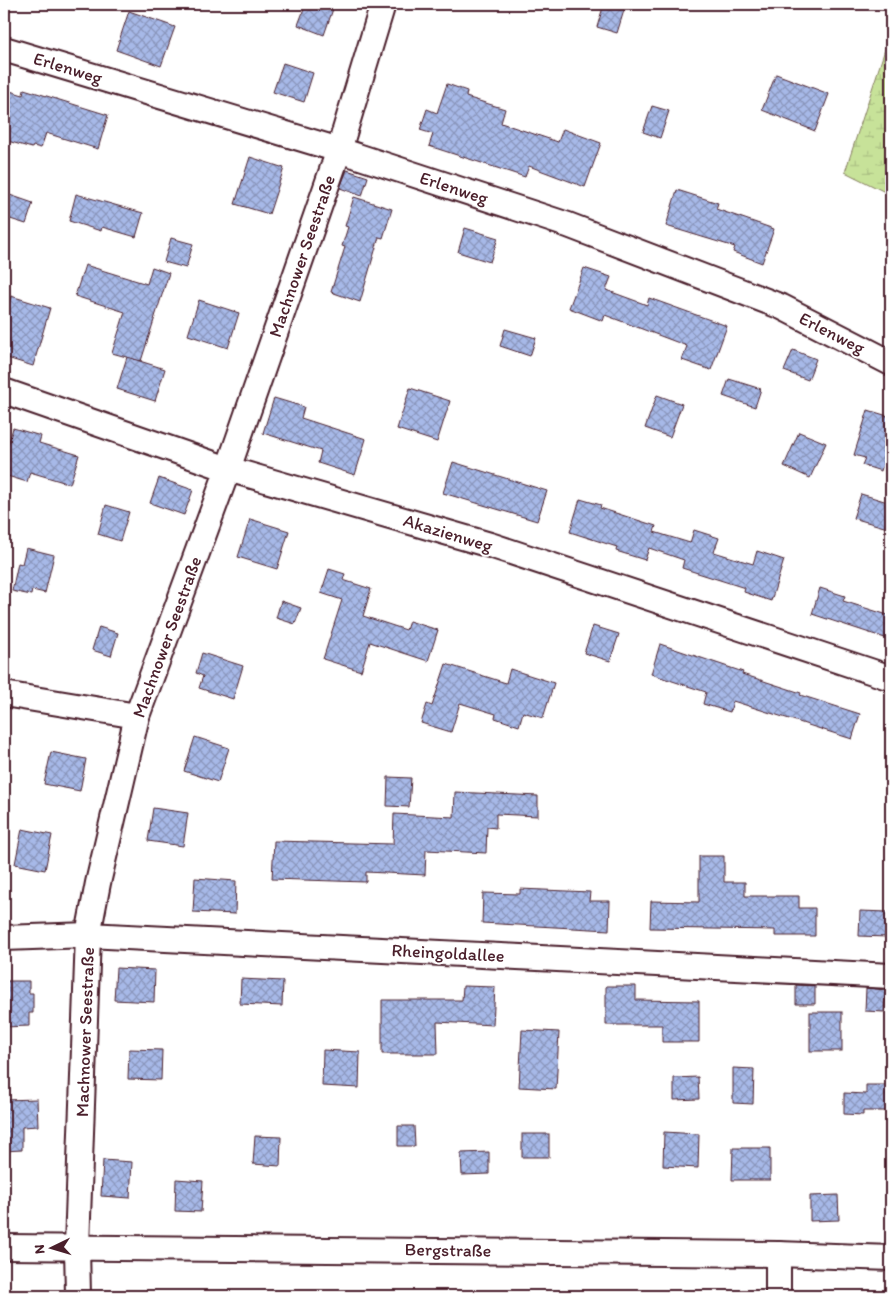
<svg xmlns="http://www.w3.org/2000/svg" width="895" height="1300" font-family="Itim,sans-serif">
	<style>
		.wetland { fill: url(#wetland-marsh); stroke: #888062 }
		.building { fill: url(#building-cross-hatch); stroke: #4a1f2b }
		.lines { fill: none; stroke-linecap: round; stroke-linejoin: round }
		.minor-casing { stroke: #4a1f2b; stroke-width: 28 }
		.minor { stroke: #fff; stroke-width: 24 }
		.labels { text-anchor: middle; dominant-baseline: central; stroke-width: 4; stroke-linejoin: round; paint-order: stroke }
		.street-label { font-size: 18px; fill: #4a1f2b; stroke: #fff }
	</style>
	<defs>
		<pattern id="wetland-marsh" width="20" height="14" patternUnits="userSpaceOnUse" patternTransform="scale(1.25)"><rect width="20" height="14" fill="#c7e299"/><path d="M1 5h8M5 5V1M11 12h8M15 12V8" fill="none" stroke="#acc184"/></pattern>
		<pattern id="building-cross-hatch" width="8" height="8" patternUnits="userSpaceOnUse" patternTransform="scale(1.25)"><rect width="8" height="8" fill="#a7b9e8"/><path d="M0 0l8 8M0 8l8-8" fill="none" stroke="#8a96bc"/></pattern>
	</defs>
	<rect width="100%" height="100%" fill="#fff"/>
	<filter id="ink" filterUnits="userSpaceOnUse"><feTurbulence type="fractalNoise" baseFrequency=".02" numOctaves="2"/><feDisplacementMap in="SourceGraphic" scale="10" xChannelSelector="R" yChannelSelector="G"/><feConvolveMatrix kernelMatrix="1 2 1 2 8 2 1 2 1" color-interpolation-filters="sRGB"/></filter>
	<g filter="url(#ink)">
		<polygon class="wetland" points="891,31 891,195 845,172"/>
		<g class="building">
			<polygon points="306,4 319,4 333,9 324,35 298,25"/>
			<polygon points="604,4 626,4 617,33 597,27"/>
			<polygon points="129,11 175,27 161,66 116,50"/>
			<polygon points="283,63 313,73 304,102 273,92"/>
			<polygon points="776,74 829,94 815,131 762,110"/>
			<polygon points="447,84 467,91 466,97 505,109 501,123 558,142 563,129 601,143 585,187 529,166 525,177 429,146 433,134 420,130 427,109 437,113"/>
			<polygon points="24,89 108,115 98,149 46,133 41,148 33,146 32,148 4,140 4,112 10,91 23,95"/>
			<polygon points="652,106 669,111 660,138 643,132"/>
			<polygon points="250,157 284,168 269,214 235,204"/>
			<polygon points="347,170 368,177 362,196 340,188"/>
			<polygon points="677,190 718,203 716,209 774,229 762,263 733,252 735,247 666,226"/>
			<polygon points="4,193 33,203 26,224 4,217"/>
			<polygon points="76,194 143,213 136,237 102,227 101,231 69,221"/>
			<polygon points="354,197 392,209 383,238 379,237 360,302 331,292 345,247 342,246 348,227 345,226"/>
			<polygon points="465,228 498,238 490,262 458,252"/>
			<polygon points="171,238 193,244 186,268 164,262"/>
			<polygon points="85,265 147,284 152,267 169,273 141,361 112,353 125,312 75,296"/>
			<polygon points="584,268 611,277 606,290 647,305 649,298 727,326 711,370 682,360 687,346 605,315 603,321 569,308"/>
			<polygon points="11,296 50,308 33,366 4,357 4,319"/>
			<polygon points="199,300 239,313 228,348 188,335"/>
			<polygon points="505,329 536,338 530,356 500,346"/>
			<polygon points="793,350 816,359 808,380 784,371"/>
			<polygon points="127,357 165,369 155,401 117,389"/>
			<polygon points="729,379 761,389 755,407 723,396"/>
			<polygon points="410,388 450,401 437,442 397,429"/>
			<polygon points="657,395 682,404 670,437 645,428"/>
			<polygon points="274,398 304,407 301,418 366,439 355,475 318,463 321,451 263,433"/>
			<polygon points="868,410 891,417 891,466 883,464 881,471 862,465 865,458 854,455"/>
			<polygon points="13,428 41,436 39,443 79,455 70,484 30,472 27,482 4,475 4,458"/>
			<polygon points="799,432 826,443 810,478 784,466"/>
			<polygon points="453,462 547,491 537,521 443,493"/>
			<polygon points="159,478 193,490 184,515 150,503"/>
			<polygon points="861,494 891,503 891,529 853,518"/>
			<polygon points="580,499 601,505 600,508 656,526 654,532 690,543 694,530 719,538 714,552 753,564 757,551 784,560 771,601 744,592 745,588 682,568 684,560 649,548 645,560 616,551 617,547 570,532"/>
			<polygon points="106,505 129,512 120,541 98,534"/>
			<polygon points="250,519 289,531 277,569 238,557"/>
			<polygon points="26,548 54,555 45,593 32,590 31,595 12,591 18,563 22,564"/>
			<polygon points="329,569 345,574 343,580 371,589 363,616 406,630 409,621 438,630 428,661 370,642 361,671 323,659 342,600 321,593"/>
			<polygon points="820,588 845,596 843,601 891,616 891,640 812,614"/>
			<polygon points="281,601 301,608 295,624 276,618"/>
			<polygon points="593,626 619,634 610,661 584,653"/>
			<polygon points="99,627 118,633 111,656 92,650"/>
			<polygon points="660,644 743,672 742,674 801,693 800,695 860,714 852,739 733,701 730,712 703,704 706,692 651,674"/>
			<polygon points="202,653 243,666 233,699 199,688 203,676 196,673"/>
			<polygon points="446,664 506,683 510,669 554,683 543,718 523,712 519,726 495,718 496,714 460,703 451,732 421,723 427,704 432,706"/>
			<polygon points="195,737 229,748 218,782 184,771"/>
			<polygon points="51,752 86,759 80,791 44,784"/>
			<polygon points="388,777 411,778 409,807 387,806"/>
			<polygon points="455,792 538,796 538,816 496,814 496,828 487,827 486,853 426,850 425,875 366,872 366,882 272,879 274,841 393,844 394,814 454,817"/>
			<polygon points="153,808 188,813 183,846 148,841"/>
			<polygon points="22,829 52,835 45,870 15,864"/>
			<polygon points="699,856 724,856 724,882 745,882 745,896 799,896 799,908 815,908 815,936 775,936 775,930 650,928 651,901 699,902"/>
			<polygon points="195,878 236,881 235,914 193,912"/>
			<polygon points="520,889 590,892 589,901 610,901 609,930 482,923 483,893 520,894"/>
			<polygon points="860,911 888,912 887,937 859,936"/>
			<polygon points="116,968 155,970 154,1002 114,1000"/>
			<polygon points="241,979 283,981 282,1006 240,1004"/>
			<polygon points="4,981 29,981 29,993 33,993 33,1013 29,1013 29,1026 4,1027"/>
			<polygon points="796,985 815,986 815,1004 796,1004"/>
			<polygon points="463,986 495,987 493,1025 437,1022 438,1054 382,1054 382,1000 462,1000"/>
			<polygon points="606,986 636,986 636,1000 699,1001 699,1042 662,1042 662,1025 606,1025"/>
			<polygon points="866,988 886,990 884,1012 865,1011"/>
			<rect x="810" y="1012" width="32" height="39"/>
			<polygon points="522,1030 559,1032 556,1089 519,1087"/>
			<polygon points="129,1049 162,1050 161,1080 128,1079"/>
			<polygon points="323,1050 360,1052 359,1088 322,1086"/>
			<polygon points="733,1068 754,1069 753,1104 733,1103"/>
			<polygon points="698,1077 699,1099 674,1100 674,1078"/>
			<polygon points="866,1085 891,1085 891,1111 863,1111 863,1115 844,1114 844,1093 866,1094"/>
			<polygon points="37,1099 38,1126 22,1127 22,1150 4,1151 4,1100"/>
			<polygon points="398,1126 414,1126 415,1146 398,1146"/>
			<polygon points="664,1132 699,1134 698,1168 663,1166"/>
			<rect x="522" y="1134" width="27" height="23"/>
			<polygon points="255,1136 281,1137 280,1166 253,1164"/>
			<polygon points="733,1148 770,1148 770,1180 732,1180"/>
			<polygon points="489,1152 489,1174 462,1175 461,1153"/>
			<polygon points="103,1160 132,1162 130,1198 101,1196"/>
			<polygon points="176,1179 203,1181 201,1212 175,1211"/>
			<polygon points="838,1195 839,1220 810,1221 810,1196"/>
		</g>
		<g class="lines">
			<g class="minor-casing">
				<g id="minor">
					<polyline points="4,49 339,150 568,225 782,307 891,363"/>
					<polyline points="4,391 228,469 490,545 891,678"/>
					<polyline points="4,694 137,716"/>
					<polyline points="4,938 88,935 891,976"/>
					<polyline points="4,1247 778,1254 891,1258"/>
					<polyline points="78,1296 77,1246 88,935 98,883 137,716 228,469 339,150 383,4"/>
					<polyline points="778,1296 778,1254"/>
				</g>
			</g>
			<use href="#minor" class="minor"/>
		</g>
	</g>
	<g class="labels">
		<g class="street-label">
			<text transform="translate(68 68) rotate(17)">Erlenweg</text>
			<text transform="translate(454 188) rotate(18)">Erlenweg</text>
			<text transform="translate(302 256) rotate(-71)">Machnower Seestraße</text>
			<text transform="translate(832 333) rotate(27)">Erlenweg</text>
			<text transform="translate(448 533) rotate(17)">Akazienweg</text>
			<text transform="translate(167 637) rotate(-70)">Machnower Seestraße</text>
			<text transform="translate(448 953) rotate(3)">Rheingoldallee</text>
			<text transform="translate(85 1032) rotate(-88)">Machnower Seestraße</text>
			<text transform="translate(448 1250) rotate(1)">Bergstraße</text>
		</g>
	</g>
	<rect width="895" height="1300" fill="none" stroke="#fff" stroke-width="20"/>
	<rect x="10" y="10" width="875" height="1280" fill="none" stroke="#4a1f2b" stroke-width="2" filter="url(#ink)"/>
	<g transform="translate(52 1248) rotate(265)" stroke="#ffffff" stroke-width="4" paint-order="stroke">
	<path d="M0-4L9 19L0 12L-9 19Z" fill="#4a1f2b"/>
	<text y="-8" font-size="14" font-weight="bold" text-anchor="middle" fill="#4a1f2b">N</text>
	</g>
</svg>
